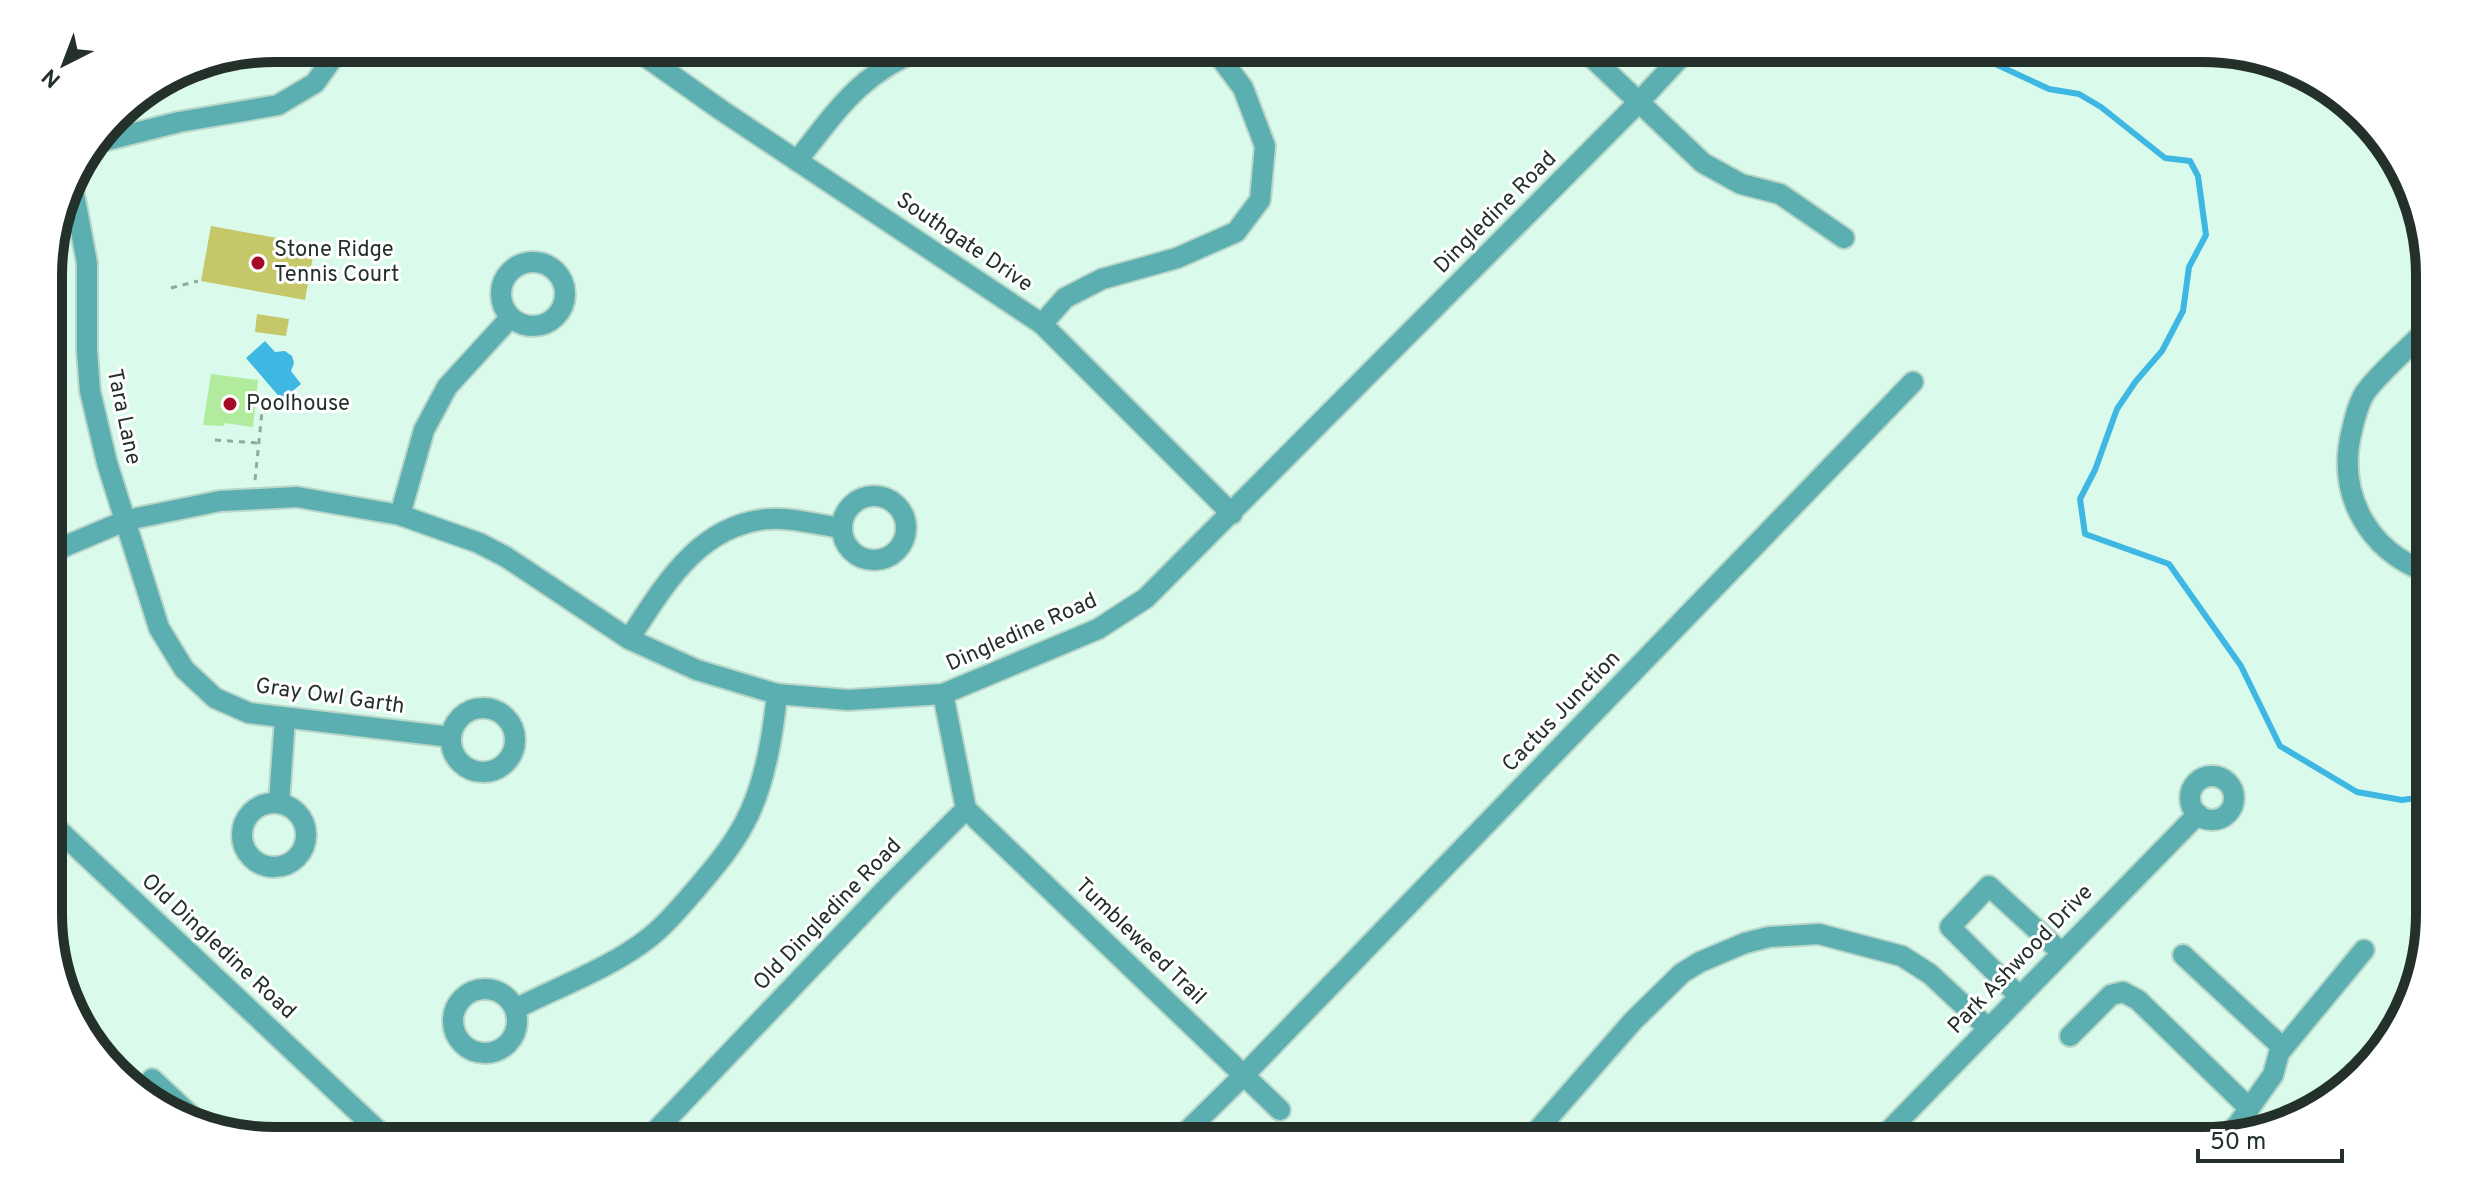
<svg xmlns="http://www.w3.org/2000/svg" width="2478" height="1189" font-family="Overpass,sans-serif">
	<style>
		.green { fill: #c6c769 }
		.water { fill: #3eb8e2 }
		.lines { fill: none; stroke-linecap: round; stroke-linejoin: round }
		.stream { stroke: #3eb8e2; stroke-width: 6 }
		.building { fill: #b1ec9e }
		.minor-casing { stroke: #b9d7c9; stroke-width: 24 }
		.path { stroke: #90a99e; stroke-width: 3; stroke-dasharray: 6 6; stroke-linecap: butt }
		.minor { stroke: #5cafb0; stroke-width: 20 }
		.poi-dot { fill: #a50b24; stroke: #fff; stroke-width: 3 }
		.labels { text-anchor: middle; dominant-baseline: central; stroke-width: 6; stroke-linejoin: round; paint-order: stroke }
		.street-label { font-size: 22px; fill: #24312b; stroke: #fff }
		.poi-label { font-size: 22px; fill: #24312b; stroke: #fff; text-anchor: start }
		.rim { fill: none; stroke: #24312b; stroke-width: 10 }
	</style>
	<rect width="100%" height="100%" fill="#dafbec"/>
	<g class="green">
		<polygon points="211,226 315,245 305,300 201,281"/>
		<polygon points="257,314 289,319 286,336 255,332"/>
	</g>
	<polygon class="water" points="265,341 275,352 285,351 292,356 294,363 291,371 301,384 282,400 246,358"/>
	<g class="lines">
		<polyline class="stream" points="1961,48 2049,89 2079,94 2101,107 2165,158 2190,161 2198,176 2206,235 2189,267 2183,311 2162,351 2136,381 2117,409 2095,470 2080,499 2085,534 2169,564 2241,666 2280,746 2357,792 2402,800 2430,796"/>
	</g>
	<polygon class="building" points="211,374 258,380 253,427 225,423 224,426 203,425"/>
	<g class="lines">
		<g class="minor-casing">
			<g id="minor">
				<polyline points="640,48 649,59 721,110 1042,324 1232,514"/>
				<polyline points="1582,48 1703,163 1741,184 1780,194 1844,238"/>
				<polyline points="95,143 179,122 278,105 315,83 340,48"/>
				<path d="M 797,161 C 838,109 861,72 925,48"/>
				<polyline points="71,178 87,263 87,351 90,391 107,463 159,628 184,669 215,698 249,713 451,737"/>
				<circle cx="533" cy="294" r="32"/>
				<polyline points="1042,324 1065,298 1102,279 1177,258 1236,232 1260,200 1265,146 1243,88 1213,48"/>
				<path d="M 2428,328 C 2409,348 2385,367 2367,390 C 2359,400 2355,417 2352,430 C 2336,493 2367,551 2429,573"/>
				<circle cx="874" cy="528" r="32"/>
				<polyline points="400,515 424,430 447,387 510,318"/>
				<polyline points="49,553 127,520 220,501 297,497 400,515 479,543 506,557 629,639 697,670 777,694 848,700 943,694 1098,629 1146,598 1638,103 1689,48"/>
				<path d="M 629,639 C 664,586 698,525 768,519 C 791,517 819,525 842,528"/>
				<circle cx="483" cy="740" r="32"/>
				<circle cx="2212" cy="798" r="22"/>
				<circle cx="274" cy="835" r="32"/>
				<polyline points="279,803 285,718"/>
				<polyline points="966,809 1280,1110"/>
				<polyline points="50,822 389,1141"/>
				<polyline points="2183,955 2283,1048"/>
				<circle cx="485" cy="1021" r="32"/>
				<polyline points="2019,996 1950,927 1989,886 2061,952"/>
				<path d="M 515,1009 C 558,987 613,967 650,937 C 668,923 682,905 697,888 C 714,868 731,848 744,824 C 764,788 773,734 777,694"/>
				<polyline points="2070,1036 2111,995 2123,992 2138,1000 2249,1108"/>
				<polyline points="152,1079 202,1126"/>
				<polyline points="2225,1138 2238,1124 2273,1075 2279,1053 2364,950"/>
				<polyline points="646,1141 885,890 966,809 943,694"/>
				<polyline points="1177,1141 1244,1075 1913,382"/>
				<polyline points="1528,1141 1633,1021 1682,973 1700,962 1745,943 1769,937 1819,934 1902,956 1930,974 1988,1028"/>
				<polyline points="1879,1141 2198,814"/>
			</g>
		</g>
		<g class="path">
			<polyline points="171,288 198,281"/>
			<polyline points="215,440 258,443"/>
			<polyline points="255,480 262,412"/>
		</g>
		<use href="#minor" class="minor"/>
	</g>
	<g class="poi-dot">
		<circle cx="258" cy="263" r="8"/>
		<circle cx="230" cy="404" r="8"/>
	</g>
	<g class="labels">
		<g class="street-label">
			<text transform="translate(1496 213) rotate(-45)">Dingledine Road</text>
			<text transform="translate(964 243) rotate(34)">Southgate Drive</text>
			<text transform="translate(123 417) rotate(78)">Tara Lane</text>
			<text transform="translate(1022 633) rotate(-24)">Dingledine Road</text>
			<text transform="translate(330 697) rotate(8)">Gray Owl Garth</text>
			<text transform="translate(1562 712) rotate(-46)">Cactus Junction</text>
			<text transform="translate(828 915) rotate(-46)">Old Dingledine Road</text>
			<text transform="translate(1140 942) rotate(44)">Tumbleweed Trail</text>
			<text transform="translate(218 947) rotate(43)">Old Dingledine Road</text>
			<text transform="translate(2021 960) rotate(-46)">Park Ashwood Drive</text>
		</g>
		<g class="poi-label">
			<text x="274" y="250">Stone Ridge<tspan x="274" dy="25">Tennis Court</tspan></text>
			<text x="246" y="404">Poolhouse</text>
		</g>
	</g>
	<path d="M0 0H2478V1189H0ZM275 62H2203A213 213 0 0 1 2416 275V914A213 213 0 0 1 2203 1127H275A213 213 0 0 1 62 914V275A213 213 0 0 1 275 62Z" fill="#fff" fill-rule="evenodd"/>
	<path class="rim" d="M275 62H2203A213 213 0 0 1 2416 275V914A213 213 0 0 1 2203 1127H275A213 213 0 0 1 62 914V275A213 213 0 0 1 275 62Z"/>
	<g transform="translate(64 64) rotate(222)" stroke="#ffffff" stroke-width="6" paint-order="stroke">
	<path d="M0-6L14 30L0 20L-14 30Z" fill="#24312b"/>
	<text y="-12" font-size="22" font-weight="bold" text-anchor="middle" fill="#24312b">N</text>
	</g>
	<path d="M2198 1149v12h144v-12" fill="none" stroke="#24312b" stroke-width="4"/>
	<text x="2210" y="1149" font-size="24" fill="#24312b" stroke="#ffffff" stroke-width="6" paint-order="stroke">50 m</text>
</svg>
